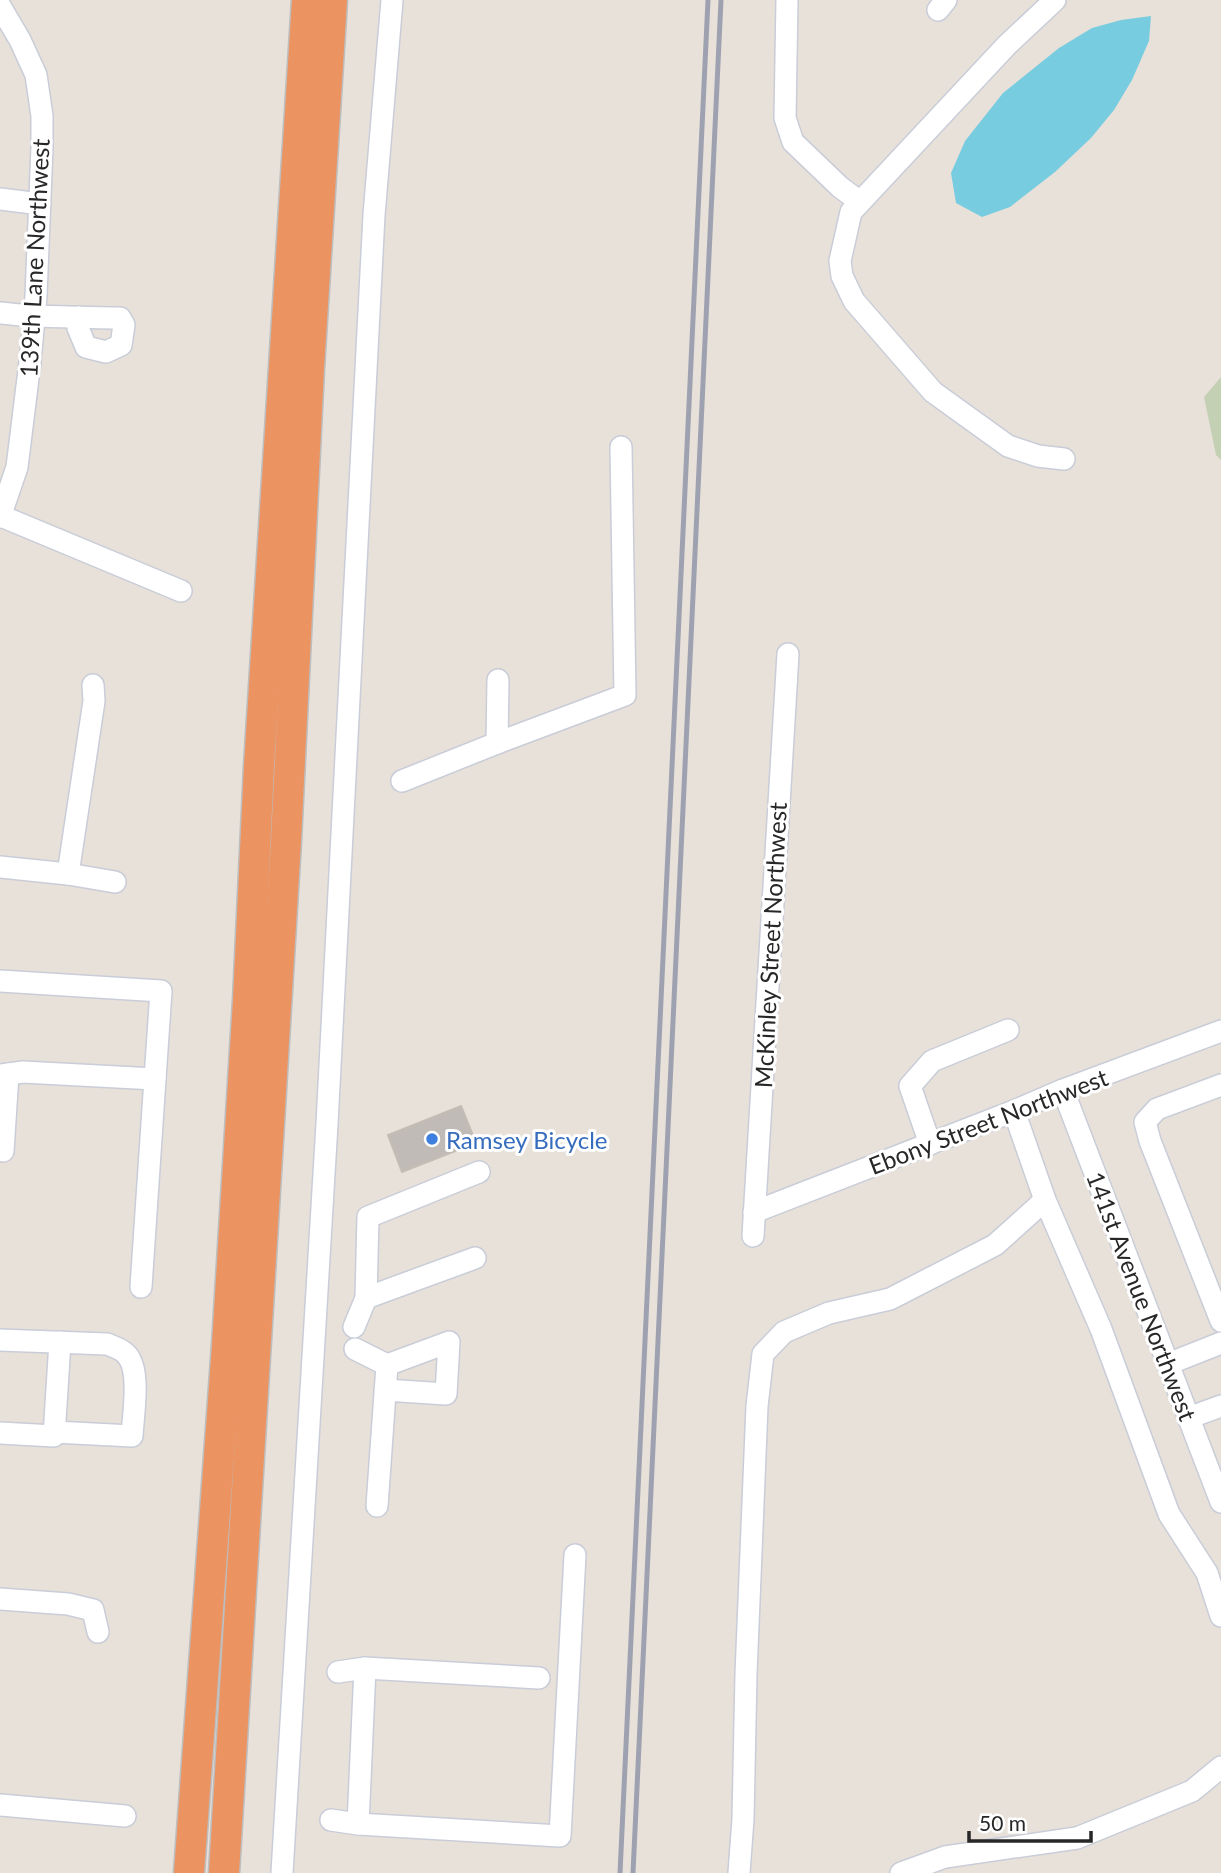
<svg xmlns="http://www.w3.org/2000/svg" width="1221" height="1873" font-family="Lato,sans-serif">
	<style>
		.cemetery { fill: #c4d0b3 }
		.water { fill: #78cce0 }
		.building { fill: #c1bbb7; stroke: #c3bdb4; stroke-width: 2 }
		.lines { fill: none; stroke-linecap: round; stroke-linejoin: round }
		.minor-casing { stroke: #c9cdd8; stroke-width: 24 }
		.highway-casing { stroke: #bebebe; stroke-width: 33 }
		.minor { stroke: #fff; stroke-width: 21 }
		.highway { stroke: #ec9362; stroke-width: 30 }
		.rail { stroke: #9ea2b0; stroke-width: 5 }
		.shop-dot { fill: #3f7fe0; stroke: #fff; stroke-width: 2.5 }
		.labels { text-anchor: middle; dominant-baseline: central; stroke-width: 6; stroke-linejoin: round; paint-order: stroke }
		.street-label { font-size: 24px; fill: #272727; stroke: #fff }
		.shop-label { font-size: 24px; fill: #366cbe; stroke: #fff; text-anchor: start }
	</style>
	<rect width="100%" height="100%" fill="#e8e1da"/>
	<polygon class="cemetery" points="1221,377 1221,460 1216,455 1204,397"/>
	<polygon class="water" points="1151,16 1149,41 1132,80 1114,110 1091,138 1055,172 1010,207 982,217 956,203 951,173 965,141 1003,93 1059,48 1092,28 1121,20"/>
	<polygon class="building" points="461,1106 476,1143 402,1172 388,1135"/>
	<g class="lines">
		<g class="minor-casing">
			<g id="minor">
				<polyline points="787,0 785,118 793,142 840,187 860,202"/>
				<polyline points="1055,0 1007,45 851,212 840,261 842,276 854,301 933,392 1008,446 1038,456 1064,459"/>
				<polyline points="0,6 20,40 36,75 42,116 42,147 36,296 30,362 17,467 0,517"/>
				<polyline points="938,10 946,0"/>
				<polyline points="0,199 40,204"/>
				<path d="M 0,313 C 40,318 80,317 120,318 L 124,325 L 121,345 L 106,352 L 86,347 L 78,328 L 79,317"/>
				<polyline points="1,516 181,591"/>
				<polyline points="497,743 498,680"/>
				<polyline points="402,781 497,743 625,695 621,447"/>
				<polyline points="0,867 68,874 115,882"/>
				<polyline points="68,874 94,701 93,685"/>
				<polyline points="0,981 161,991 155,1079 23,1072 0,1075"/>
				<polyline points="1221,1085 1157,1109 1145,1122 1150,1141 1221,1321"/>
				<polyline points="1063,1090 1221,1502"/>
				<polyline points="1014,1111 1045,1200 1101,1329 1169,1514 1207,1573 1221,1616"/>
				<polyline points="930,1144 910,1086 932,1061 1008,1030"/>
				<polyline points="3,1151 8,1074"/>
				<polyline points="754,1212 1014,1111 1063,1090 1221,1031"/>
				<polyline points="753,1236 788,654"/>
				<polyline points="141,1287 155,1079"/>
				<polyline points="366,1298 475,1258"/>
				<polyline points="354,1327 366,1298 368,1217 479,1172"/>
				<path d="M 0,1340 L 107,1344 C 114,1347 122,1349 127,1355 C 141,1371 133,1415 132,1436 L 55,1432"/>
				<polyline points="355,1349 387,1365"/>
				<polyline points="1168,1364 1221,1343"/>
				<polyline points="1188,1418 1221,1406"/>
				<polyline points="0,1433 54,1436 60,1342"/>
				<polyline points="377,1506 387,1365 449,1342 446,1394 385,1390"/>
				<polyline points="0,1599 68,1604 93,1610 98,1632"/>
				<polyline points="338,1672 365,1668 539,1678"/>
				<polyline points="0,1805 125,1816"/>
				<polyline points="331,1820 358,1824 560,1836 575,1555"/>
				<polyline points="358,1824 365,1668"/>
				<polyline points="282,1873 327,1124 374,215 392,0"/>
				<polyline points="739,1873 743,1819 746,1674 757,1406 763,1354 784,1332 829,1313 890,1299 995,1245 1045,1200"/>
				<polyline points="901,1873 945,1857 1077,1838 1192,1791 1221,1767"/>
			</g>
		</g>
		<g class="highway-casing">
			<g id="highway">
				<polyline points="189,1873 227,1345 248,1000 259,766 307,0"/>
				<polyline points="224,1873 286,841 309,368 332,0"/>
			</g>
		</g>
		<use href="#minor" class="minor"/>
		<use href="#highway" class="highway"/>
		<g class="rail">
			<polyline points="620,1873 708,0"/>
			<polyline points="633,1873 721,0"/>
		</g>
	</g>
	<circle class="shop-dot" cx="432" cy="1139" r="7"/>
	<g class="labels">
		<g class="street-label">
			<text transform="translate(34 258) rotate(-87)">139th Lane Northwest</text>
			<text transform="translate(770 945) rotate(-87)">McKinley Street Northwest</text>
			<text transform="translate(988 1121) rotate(-21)">Ebony Street Northwest</text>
			<text transform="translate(1142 1296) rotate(69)">141st Avenue Northwest</text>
		</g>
		<g class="shop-label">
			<text x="446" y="1139">Ramsey Bicycle</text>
		</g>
	</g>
	<path d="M969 1831v10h122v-10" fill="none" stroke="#272727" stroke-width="3.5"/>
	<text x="979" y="1831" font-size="21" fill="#272727" stroke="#ffffff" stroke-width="5" paint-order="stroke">50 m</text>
</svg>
